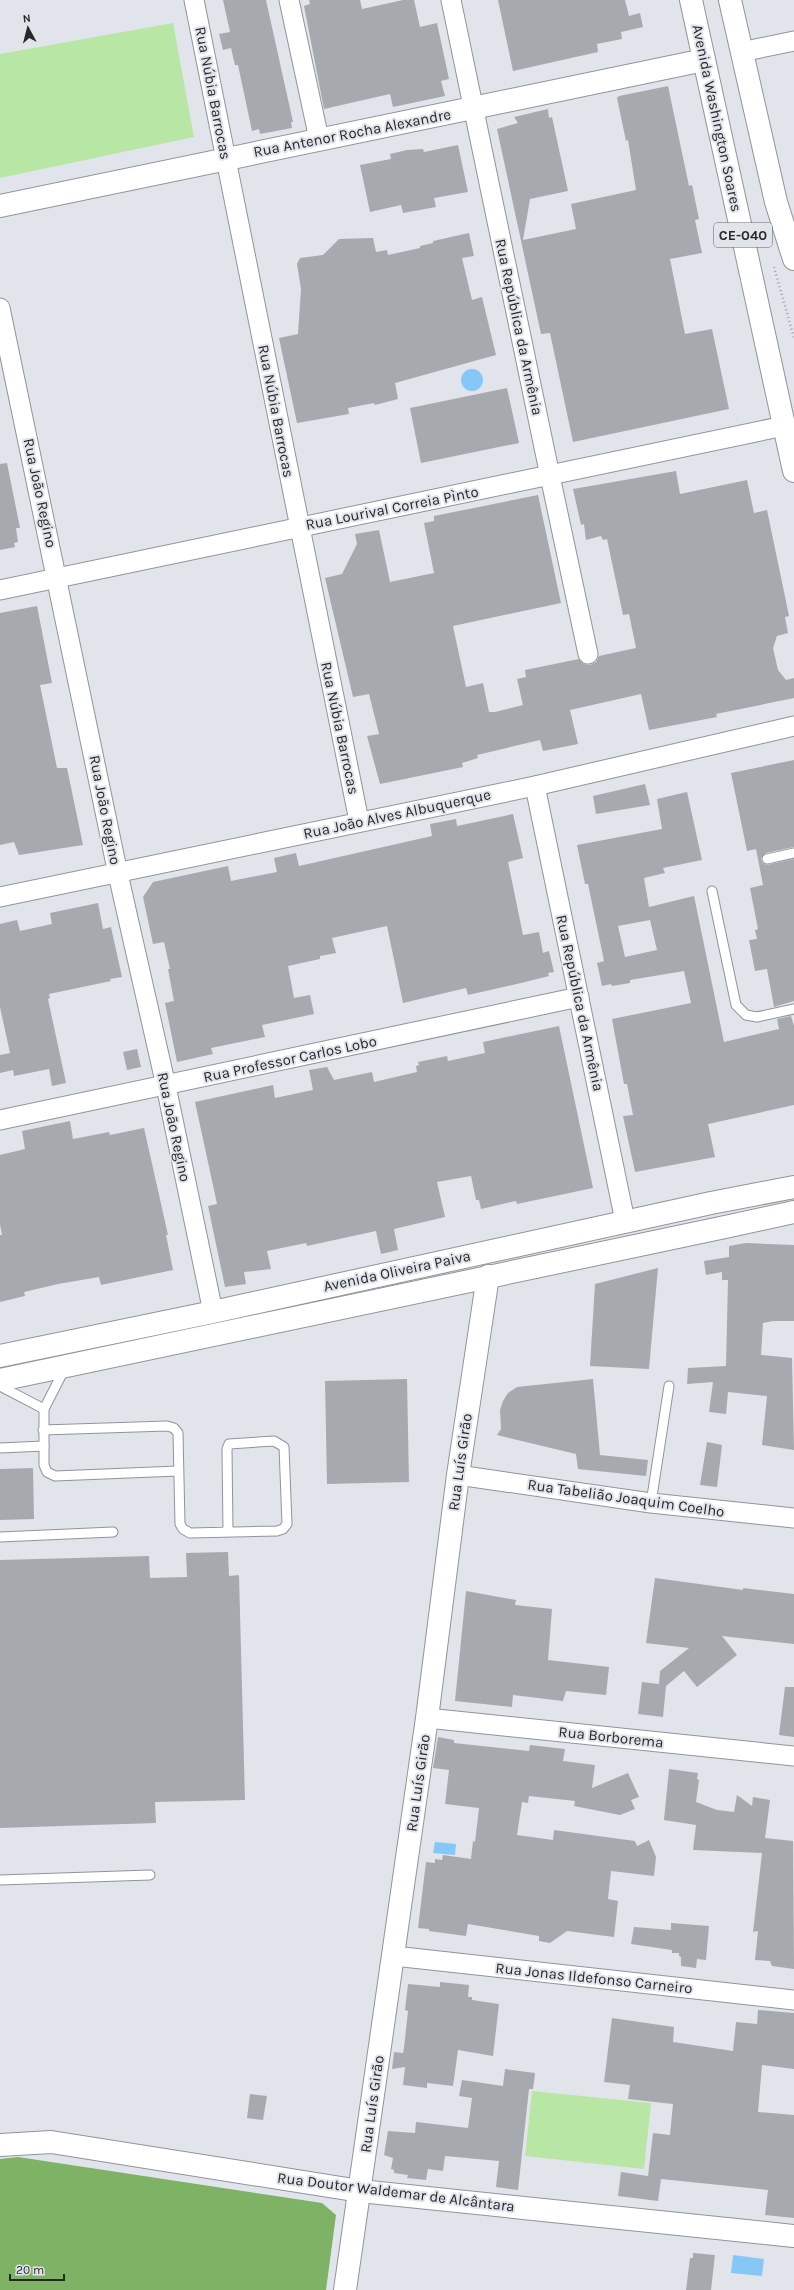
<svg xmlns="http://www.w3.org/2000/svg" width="794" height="2290" font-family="Karla,sans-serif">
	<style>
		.green { fill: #b8e6a4 }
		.forest { fill: #7eb265 }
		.water { fill: #85c8f7 }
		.building { fill: #a6aaaf; fill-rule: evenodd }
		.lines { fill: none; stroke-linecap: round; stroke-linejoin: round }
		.service-casing { stroke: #90949a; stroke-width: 11 }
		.minor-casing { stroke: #90949a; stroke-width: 21 }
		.tertiary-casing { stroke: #90949a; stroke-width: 24 }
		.primary-casing { stroke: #90949a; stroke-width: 24 }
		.trunk-casing { stroke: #90949a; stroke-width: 24 }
		.path { stroke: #9fa2a7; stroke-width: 2.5; stroke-dasharray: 1 3; stroke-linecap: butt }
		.service { stroke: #fff; stroke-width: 9 }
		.minor { stroke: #fff; stroke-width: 19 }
		.tertiary { stroke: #fff; stroke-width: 22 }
		.primary { stroke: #fff; stroke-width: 22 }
		.trunk { stroke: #fff; stroke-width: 22 }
		.labels { text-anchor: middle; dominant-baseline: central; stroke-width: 4; stroke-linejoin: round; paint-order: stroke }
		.shield { fill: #e1e5eb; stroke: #5f6164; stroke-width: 1 }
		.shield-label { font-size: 14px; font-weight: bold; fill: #27282a }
		.street-label { font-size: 15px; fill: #27282a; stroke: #e1e5eb }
	</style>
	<rect width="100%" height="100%" fill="#e1e5eb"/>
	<g class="green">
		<polygon points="173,23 194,137 0,178 0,54"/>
		<polygon points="532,2091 651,2103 644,2169 525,2156"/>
	</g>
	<polygon class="forest" points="18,2157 322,2203 336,2215 326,2290 0,2290 0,2159"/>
	<g class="water">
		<circle cx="472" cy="380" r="11"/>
		<polygon points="435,1842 456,1844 455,1855 433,1853"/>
		<polygon points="733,2255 764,2259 762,2276 731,2273"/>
	</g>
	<g class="building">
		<polygon points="223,0 266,0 293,122 291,122 292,128 260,134 259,129 252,131 238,65 235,65 231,48 223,50 219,34 230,32"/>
		<polygon points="309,0 360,0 362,9 403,0 414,0 420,27 437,23 449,79 441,81 445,96 393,107 390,94 324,109 304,6 310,4"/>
		<polygon points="498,0 625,0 629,16 640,13 643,27 621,32 622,39 597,44 598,52 513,71"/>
		<polygon points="668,86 689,186 692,185 699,219 695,220 702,253 670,259 685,334 712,329 729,409 573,442 550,333 541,334 497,129 518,123 514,117 548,109 549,118 552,117 568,191 530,199 523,240 576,229 571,204 636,190 628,140 626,141 617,98 619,96"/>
		<polygon points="458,145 468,192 434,198 436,207 403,213 401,205 370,212 360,165 391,159 390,154 407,150 423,149 424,152"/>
		<polygon points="469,233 474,256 462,258 472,300 482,297 496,355 395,383 398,399 375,405 374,403 348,408 349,414 297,423 279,338 298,334 301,289 297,264 300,258 323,255 339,239 373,238 376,252 387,250 388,255 420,248 420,246 433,243 433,241"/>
		<polygon points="507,388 519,443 421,463 410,408"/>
		<polygon points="7,463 20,528 16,528 18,542 14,543 15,547 0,550 0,464"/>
		<polygon points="676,471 680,494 747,480 754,513 767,510 789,616 785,617 788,633 777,636 773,648 778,670 786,680 794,678 794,698 716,714 717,717 649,730 641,694 570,710 578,744 543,751 540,740 477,755 478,758 462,763 463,767 380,784 367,736 379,734 369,694 353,697 325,578 342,574 357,544 355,534 379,530 390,582 434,573 424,523 434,521 434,516 538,495 561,603 453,626 466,687 483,683 489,712 495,712 523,705 517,679 526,677 525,670 579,659 584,664 590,665 596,662 599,656 636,648 629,614 623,615 607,539 603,540 601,536 586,540 584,524 581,525 573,489"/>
		<polygon points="37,606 52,683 40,685 57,768 67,768 83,845 19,855 14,842 0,845 0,613"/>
		<polygon points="794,760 794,847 766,853 761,858 762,863 766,865 794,859 794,1001 774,1007 767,969 755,971 749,940 757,939 755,930 758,929 750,888 763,885 756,849 747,851 731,773"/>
		<polygon points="645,784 650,805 596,814 593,796"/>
		<path d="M 687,792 L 702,860 L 663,868 L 665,873 L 644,878 L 649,907 L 694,896 L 724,1042 L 779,1029 L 777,1019 L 791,1016 L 794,1026 L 794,1105 L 708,1124 L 715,1157 L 635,1172 L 623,1116 L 633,1115 L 627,1084 L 624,1084 L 612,1019 L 691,1003 L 684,971 L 630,980 L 630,983 L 612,986 L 611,984 L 602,986 L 597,963 L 604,961 L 588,884 L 585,884 L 577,845 L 662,829 L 657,799 ZM 650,920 L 657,950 L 625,957 L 618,926 Z"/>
		<polygon points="513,814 523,858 508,862 523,935 539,932 543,953 549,951 554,972 548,973 549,976 521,983 468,995 466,988 403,1003 387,926 332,938 336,953 320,956 320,959 288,966 294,998 310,995 314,1014 262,1025 265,1037 211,1048 213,1054 177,1062 165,1003 174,1001 168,969 170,969 164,942 153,944 143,897 153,882 228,866 231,881 277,872 274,858 296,853 299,866 432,836 430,824 456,819 457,826"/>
		<polygon points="98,903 103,929 111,927 122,977 110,979 111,981 49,994 50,998 48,999 66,1083 52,1086 49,1069 14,1076 13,1070 0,1073 0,1055 10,1053 0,1007 0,924 17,920 20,931 52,924 50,913"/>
		<polygon points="559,1026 593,1188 517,1204 516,1201 481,1209 479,1200 476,1200 471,1176 437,1182 445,1217 394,1229 398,1250 381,1254 376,1231 307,1246 306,1243 267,1251 271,1269 244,1272 246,1284 225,1287 208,1206 217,1204 195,1102 273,1085 275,1098 313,1090 309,1070 327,1067 334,1080 372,1072 374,1082 417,1072 416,1066 419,1065 418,1062 447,1056 448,1061 485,1053 483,1042"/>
		<polygon points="137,1049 141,1067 127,1070 123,1052"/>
		<polygon points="70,1121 73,1139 109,1132 110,1135 144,1128 168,1235 166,1235 173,1270 101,1285 99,1277 58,1284 24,1292 25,1296 0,1302 0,1235 2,1235 0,1224 0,1155 25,1149 22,1131"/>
		<polygon points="746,1243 794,1245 794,1321 773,1321 763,1323 761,1355 792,1358 794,1450 762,1445 767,1396 728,1392 726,1414 709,1412 713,1382 687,1384 688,1368 726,1366 728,1280 722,1280 722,1272 706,1275 704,1261 729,1257 729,1246"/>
		<polygon points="658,1268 649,1369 590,1366 595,1284"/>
		<polygon points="407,1379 409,1482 327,1484 325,1381"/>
		<polygon points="593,1379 600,1455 648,1460 646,1476 578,1469 576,1454 497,1435 501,1429 500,1410 503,1401 508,1393 517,1387"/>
		<polygon points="707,1442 722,1445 717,1487 700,1485"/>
		<polygon points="33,1468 34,1519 0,1520 0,1469"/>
		<polygon points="228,1552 229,1576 239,1575 245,1800 155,1802 156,1823 0,1828 0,1560 149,1556 150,1578 187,1577 186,1553"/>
		<polygon points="655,1578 743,1590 743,1588 794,1594 794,1644 722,1636 737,1655 697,1687 684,1671 666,1686 663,1717 638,1714 642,1682 659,1684 660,1671 689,1648 646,1643"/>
		<polygon points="466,1591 516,1600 515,1605 552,1609 548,1660 609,1667 606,1695 566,1691 563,1701 513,1695 512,1707 455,1701"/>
		<polygon points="785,1687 794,1687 794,1737 779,1735"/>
		<polygon points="438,1737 454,1740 454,1743 529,1751 530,1745 565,1749 563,1761 595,1765 592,1788 628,1773 639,1797 631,1800 635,1809 620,1815 574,1806 575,1801 529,1796 528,1803 522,1802 517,1835 553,1840 554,1830 635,1841 637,1846 649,1840 656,1857 654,1876 611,1871 608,1899 618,1901 614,1937 567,1931 550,1943 539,1941 539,1936 468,1924 466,1936 429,1931 429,1929 418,1928 426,1862 435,1863 435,1859 442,1860 443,1855 471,1859 473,1841 475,1842 479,1808 445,1804 449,1770 433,1768"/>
		<polygon points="669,1769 698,1773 697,1779 699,1780 696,1802 717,1810 734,1812 737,1795 752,1806 753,1797 770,1800 765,1838 793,1841 794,1969 772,1966 770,1961 755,1960 758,1931 753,1932 762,1853 693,1850 696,1825 664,1820"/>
		<polygon points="671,1923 709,1926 706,1960 697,1959 696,1968 681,1966 681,1957 679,1956 679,1953 672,1953 672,1950 631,1944 634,1927 671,1930"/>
		<polygon points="440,1982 469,1985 468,1997 472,1997 472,2000 499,2004 493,2056 458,2050 453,2086 427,2083 427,2088 403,2085 405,2067 392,2069 394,2052 403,2053 404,2048 408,2011 405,2010 408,1984 440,1987"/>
		<polygon points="758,2010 794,2013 794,2069 762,2065 758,2112 794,2115 794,2218 765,2215 768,2190 661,2179 658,2201 618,2196 621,2172 648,2176 653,2133 670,2135 673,2104 628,2099 630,2085 604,2082 612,2018 674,2027 673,2042 733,2051 736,2022 757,2024"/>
		<polygon points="505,2069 535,2073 533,2089 529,2089 518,2190 496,2187 499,2161 445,2156 443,2171 428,2169 426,2180 407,2178 408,2175 394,2173 394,2170 391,2169 393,2158 384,2155 388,2131 415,2133 416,2122 468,2128 472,2098 459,2096 462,2080 503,2086"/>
		<polygon points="250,2094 267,2096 263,2120 247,2118"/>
		<polygon points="693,2253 715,2255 711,2290 686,2290 690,2258 693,2258"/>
	</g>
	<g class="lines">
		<g class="service-casing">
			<g id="service">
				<polyline points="767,859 794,853"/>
				<polyline points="712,891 736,1005 746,1015 757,1017 794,1009"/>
				<polyline points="65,1368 44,1409 44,1465 47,1472 55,1476 178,1471"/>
				<polyline points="0,1386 44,1409"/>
				<polyline points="43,1430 167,1426 174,1428 178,1433 180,1524 183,1529 190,1533 277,1531 283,1529 287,1524 284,1447 274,1441 229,1444 227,1449 228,1532"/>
				<polyline points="0,1448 44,1446"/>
				<polyline points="651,1503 669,1386"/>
				<polyline points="0,1537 113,1532"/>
				<polyline points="0,1880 150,1875"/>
			</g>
		</g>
		<g class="minor-casing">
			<g id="minor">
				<polyline points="194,0 359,821"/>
				<polyline points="289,0 319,139"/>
				<polyline points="451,0 550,476 588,654"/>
				<polyline points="741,52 794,41"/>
				<polyline points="0,308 118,874 166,1086 213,1312"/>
				<polyline points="0,590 784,426"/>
				<polyline points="535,786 625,1221"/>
				<polyline points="0,897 535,786 794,726"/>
				<polyline points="0,1120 579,997"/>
				<polyline points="458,1475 651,1503 794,1518"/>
				<polyline points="427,1718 794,1756"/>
				<polyline points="394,1956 794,2000"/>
			</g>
		</g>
		<g class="tertiary-casing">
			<g id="tertiary">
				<polyline points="0,206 704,60"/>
				<polyline points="0,2145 51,2142 360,2191 794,2236"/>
				<polyline points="345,2290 427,1718 458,1475 488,1276"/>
			</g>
		</g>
		<g class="primary-casing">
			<g id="primary">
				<polyline points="0,1356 213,1312 711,1203 794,1187"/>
				<path d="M 0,1380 C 265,1323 530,1270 794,1212"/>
			</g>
		</g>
		<g class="trunk-casing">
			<g id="trunk">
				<polyline points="691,0 794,471"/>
				<polyline points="730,0 776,202 794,259"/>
			</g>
		</g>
		<polyline class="path" points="774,267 794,338"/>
		<use href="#service" class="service"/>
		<use href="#minor" class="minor"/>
		<use href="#tertiary" class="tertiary"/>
		<use href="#primary" class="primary"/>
		<use href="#trunk" class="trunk"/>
	</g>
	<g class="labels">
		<rect class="shield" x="714" y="223" width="58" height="24" rx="3"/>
		<g class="shield-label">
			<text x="743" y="235">CE-040</text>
		</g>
		<g class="street-label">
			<text transform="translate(213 93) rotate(79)">Rua Núbia Barrocas</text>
			<text transform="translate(717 118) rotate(78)">Avenida Washington Soares</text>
			<text transform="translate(352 133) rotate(-11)">Rua Antenor Rocha Alexandre</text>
			<text transform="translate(519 327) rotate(78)">Rua República da Armênia</text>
			<text transform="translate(276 411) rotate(79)">Rua Núbia Barrocas</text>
			<text transform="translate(40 493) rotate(78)">Rua João Regino</text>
			<text transform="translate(392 508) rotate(-11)">Rua Lourival Correia Pìnto</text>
			<text transform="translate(340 728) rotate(78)">Rua Núbia Barrocas</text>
			<text transform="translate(105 810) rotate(79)">Rua João Regino</text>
			<text transform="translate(397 814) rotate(-12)">Rua João Alves Albuquerque</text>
			<text transform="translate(580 1003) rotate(78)">Rua República da Armênia</text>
			<text transform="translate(290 1059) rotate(-12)">Rua Professor Carlos Lobo</text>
			<text transform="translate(174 1127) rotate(78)">Rua João Regino</text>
			<text transform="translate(397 1271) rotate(-12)">Avenida Oliveira Paiva</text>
			<text transform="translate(460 1462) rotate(-82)">Rua Luís Girão</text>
			<text transform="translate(626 1498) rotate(8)">Rua Tabelião Joaquim Coelho</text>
			<text transform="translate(611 1737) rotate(6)">Rua Borborema</text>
			<text transform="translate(418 1783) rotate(-82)">Rua Luís Girão</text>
			<text transform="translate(594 1978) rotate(6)">Rua Jonas Ildefonso Carneiro</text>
			<text transform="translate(372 2104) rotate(-82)">Rua Luís Girão</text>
			<text transform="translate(396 2192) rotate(7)">Rua Doutor Waldemar de Alcântara</text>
		</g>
	</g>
	<g transform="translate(28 28) rotate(353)" stroke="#e1e5eb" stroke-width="3" paint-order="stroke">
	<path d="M0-3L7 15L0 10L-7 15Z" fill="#27282a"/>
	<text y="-6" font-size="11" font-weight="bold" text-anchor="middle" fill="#27282a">N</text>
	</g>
	<path d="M10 2274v6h54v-6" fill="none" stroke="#27282a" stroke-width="2"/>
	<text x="16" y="2274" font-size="12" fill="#27282a" stroke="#e1e5eb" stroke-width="3" paint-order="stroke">20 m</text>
</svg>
